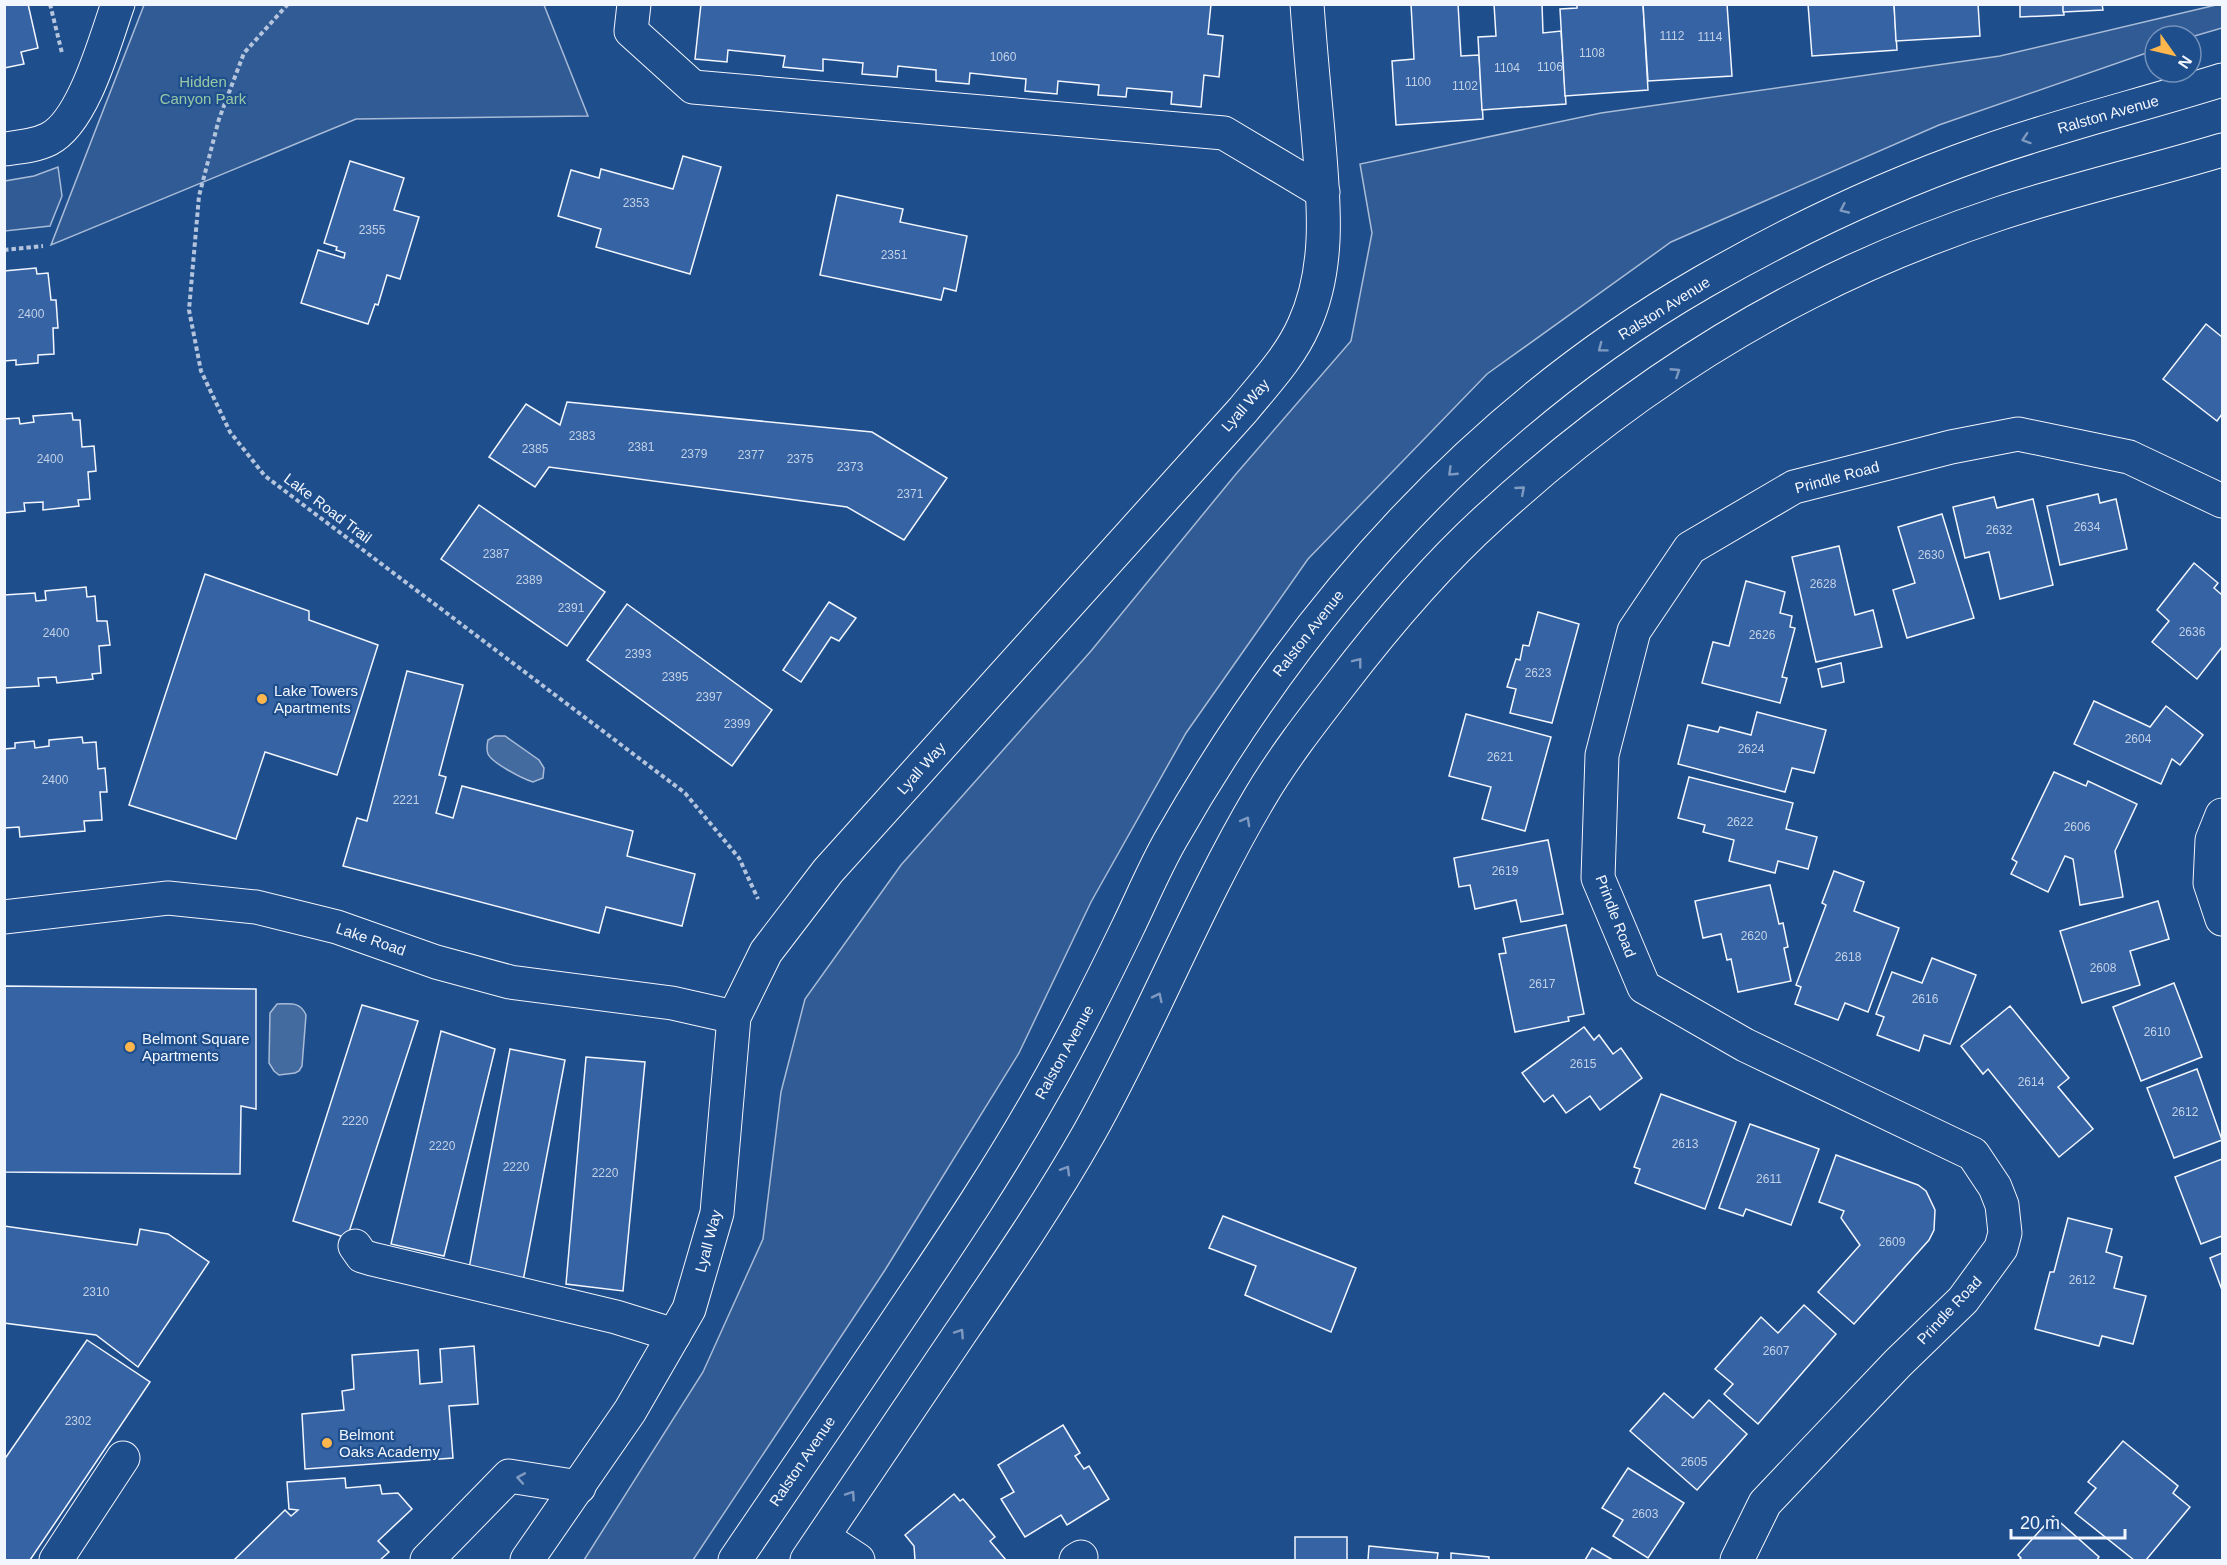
<svg xmlns="http://www.w3.org/2000/svg" width="2227" height="1565" font-family="Helvetica,sans-serif">
	<style>
		.green { fill: #305b95; stroke: #a8bbd7; stroke-width: 1.5 }
		.water { fill: #446ba0; stroke: #a8bbd7; stroke-width: 1.5 }
		.building { fill: #3563a3; stroke: #f2f6ff; stroke-width: 1.5 }
		.lines { fill: none; stroke-linecap: round; stroke-linejoin: round }
		.minor-casing { stroke: #f2f6ff; stroke-width: 35 }
		.major-casing { stroke: #f2f6ff; stroke-width: 35 }
		.path { stroke: #b3c4dc; stroke-width: 4; stroke-dasharray: 4.5 3; stroke-linecap: butt }
		.minor { stroke: #1f4e8c; stroke-width: 33 }
		.major { stroke: #1f4e8c; stroke-width: 33 }
		.oneway { stroke: #7e9ac0 }
		.poi-dot { fill: #ffb74d; stroke: #1f4e8c; stroke-width: 2 }
		.labels { text-anchor: middle; dominant-baseline: central; stroke-width: 4.5; stroke-linejoin: round; paint-order: stroke }
		.number-label { font-size: 12px; fill: #c3d1e8 }
		.park-label { font-size: 15px; fill: #97c8a6; stroke: #1f4e8c }
		.street-label { font-size: 15px; fill: #f2f6ff; stroke: #1f4e8c }
		.poi-label { font-size: 15px; fill: #f2f6ff; stroke: #1f4e8c; text-anchor: start }
	</style>
	<rect width="100%" height="100%" fill="#1f4e8c"/>
	<g class="green">
		<polygon points="144,5 544,5 588,116 356,119 51,245"/>
		<polygon points="2216,5 2222,5 2222,28 2191,37 2155,36 2155,50 1939,125 1671,242 1487,374 1308,559 1186,733 1091,902 1019,1053 885,1270 693,1560 584,1560 703,1372 763,1239 781,1092 805,999 901,865 1091,651 1236,474 1351,341 1372,233 1360,164 1601,113 2000,56"/>
		<polygon points="58,167 62,196 50,226 5,231 5,181 34,176"/>
	</g>
	<g class="water">
		<path d="M 495,736 L 505,736 L 539,760 L 544,768 L 543,778 L 533,782 C 523,779 492,763 488,754 C 486,749 487,745 488,740 Z"/>
		<path d="M 277,1004 C 290,1004 300,1001 306,1015 L 302,1066 L 299,1071 L 295,1073 L 279,1075 L 274,1071 L 269,1063 L 270,1013 Z"/>
	</g>
	<g class="building">
		<polygon points="4,4 28,4 38,48 21,52 24,64 4,68"/>
		<polygon points="701,4 1211,4 1208,34 1223,36 1219,77 1204,75 1201,107 1171,104 1172,92 1127,88 1126,97 1098,95 1099,85 1058,81 1057,94 1025,91 1026,79 970,73 969,84 936,81 936,70 898,66 897,77 862,74 863,63 823,59 823,71 783,67 785,56 728,50 727,62 695,59"/>
		<polygon points="1411,4 1458,4 1461,56 1479,55 1483,119 1396,125 1392,61 1414,59"/>
		<polygon points="1494,4 1542,4 1543,33 1561,31 1566,104 1482,110 1478,37 1496,36"/>
		<polygon points="1577,4 1643,4 1648,90 1565,96 1560,9 1577,8"/>
		<polygon points="1643,4 1727,4 1732,76 1648,81"/>
		<polygon points="1808,4 1894,4 1897,50 1812,56"/>
		<polygon points="1894,4 1978,4 1980,36 1896,41"/>
		<polygon points="2020,4 2063,4 2064,15 2020,17"/>
		<polygon points="2063,4 2102,4 2103,10 2063,12"/>
		<polygon points="683,156 721,167 690,274 596,247 601,229 558,216 571,170 599,178 601,169 673,189"/>
		<polygon points="350,161 404,178 394,210 419,217 400,279 387,275 378,305 375,304 368,324 301,303 318,250 344,258 345,253 336,250 337,247 324,243"/>
		<polygon points="837,195 903,209 900,222 967,236 956,291 944,288 941,300 820,275"/>
		<polygon points="36,268 37,274 48,273 51,300 56,300 58,328 53,328 54,354 38,355 38,363 16,365 16,360 4,361 4,271"/>
		<polygon points="2206,324 2222,337 2222,414 2217,421 2163,379"/>
		<polygon points="567,402 872,432 947,478 904,540 847,507 549,467 535,487 489,457 526,404 560,425"/>
		<polygon points="72,413 73,420 80,420 82,447 94,446 96,471 88,472 90,499 78,500 79,506 43,510 43,502 24,503 25,511 4,513 4,419 19,418 20,424 34,422 33,416"/>
		<polygon points="2098,494 2100,503 2116,499 2127,549 2060,565 2047,506"/>
		<polygon points="1994,497 1997,508 2033,499 2053,585 2000,599 1989,552 1965,558 1953,507"/>
		<polygon points="479,505 605,592 567,646 441,559"/>
		<polygon points="1942,514 1974,618 1907,638 1893,590 1915,583 1898,527"/>
		<polygon points="1839,546 1855,615 1873,610 1882,647 1816,662 1792,557"/>
		<polygon points="2194,563 2218,583 2214,588 2222,595 2222,647 2197,679 2152,642 2169,621 2157,610"/>
		<polygon points="205,574 309,611 309,620 378,645 337,775 265,752 236,839 129,805"/>
		<polygon points="1746,581 1785,592 1780,613 1792,616 1790,627 1795,628 1782,677 1787,678 1780,703 1702,683 1713,642 1729,646"/>
		<polygon points="86,587 87,597 95,596 97,621 107,621 110,645 99,646 101,673 92,674 93,679 57,683 56,677 38,678 39,686 4,688 4,595 35,593 36,601 46,600 45,591"/>
		<polygon points="829,602 856,618 839,641 831,637 801,682 783,670"/>
		<polygon points="627,604 772,710 732,766 587,660"/>
		<polygon points="1538,612 1579,624 1552,723 1510,713 1516,689 1507,687 1516,659 1520,660 1523,645 1529,646"/>
		<polygon points="1841,663 1844,682 1822,687 1818,669"/>
		<polygon points="407,671 463,685 439,775 446,777 436,813 453,818 462,786 633,831 627,856 695,874 682,926 606,907 599,933 343,866 357,818 367,821"/>
		<polygon points="2094,701 2150,727 2166,706 2203,735 2180,765 2172,759 2161,784 2074,744"/>
		<polygon points="1757,712 1826,730 1814,773 1792,768 1785,792 1678,764 1688,725 1718,732 1720,727 1751,735"/>
		<polygon points="1466,714 1551,737 1525,831 1482,819 1491,787 1449,776"/>
		<polygon points="82,737 83,743 96,742 98,769 105,768 107,792 100,792 102,820 84,821 85,831 20,837 19,827 4,828 4,749 15,748 15,743 34,741 35,748 49,746 49,740"/>
		<polygon points="2054,772 2086,786 2088,781 2137,804 2115,851 2123,897 2080,905 2073,859 2065,856 2048,892 2011,874 2017,862 2012,859"/>
		<polygon points="1689,777 1793,803 1786,829 1817,837 1808,869 1778,861 1775,873 1729,861 1734,840 1703,832 1705,825 1678,818"/>
		<polygon points="1548,840 1563,914 1521,922 1516,900 1475,909 1470,885 1459,887 1454,858"/>
		<polygon points="1834,871 1864,882 1854,911 1899,928 1868,1012 1845,1003 1838,1020 1795,1004 1801,987 1796,985 1826,905 1822,903"/>
		<polygon points="1770,885 1779,924 1783,923 1788,947 1784,948 1791,981 1738,992 1731,959 1727,960 1721,934 1703,938 1695,901"/>
		<polygon points="2158,901 2169,939 2130,951 2140,985 2082,1003 2060,931"/>
		<polygon points="1566,925 1584,1014 1568,1017 1569,1021 1515,1032 1499,954 1506,953 1503,938"/>
		<polygon points="1932,958 1976,975 1950,1044 1924,1035 1919,1051 1877,1035 1884,1017 1876,1014 1892,972 1922,983"/>
		<polygon points="2174,983 2202,1057 2141,1081 2113,1007"/>
		<polygon points="4,986 256,989 256,1109 241,1106 240,1174 4,1172"/>
		<polygon points="362,1005 418,1021 347,1238 293,1221"/>
		<polygon points="2010,1006 2069,1078 2058,1087 2093,1129 2059,1157 1988,1069 1983,1074 1961,1046"/>
		<polygon points="1584,1027 1594,1040 1599,1035 1613,1054 1621,1048 1642,1078 1600,1110 1590,1096 1566,1113 1553,1095 1544,1102 1522,1073"/>
		<polygon points="441,1031 495,1049 444,1256 391,1244"/>
		<polygon points="510,1049 565,1060 523,1281 468,1274"/>
		<polygon points="586,1057 645,1062 623,1291 566,1284"/>
		<polygon points="2197,1069 2222,1140 2174,1158 2147,1088"/>
		<polygon points="1661,1094 1736,1122 1705,1209 1635,1183 1640,1169 1634,1167"/>
		<polygon points="1750,1124 1819,1149 1791,1225 1746,1209 1743,1216 1719,1208"/>
		<polygon points="1836,1155 1918,1185 1926,1191 1935,1210 1934,1230 1929,1240 1854,1324 1818,1292 1860,1245 1841,1218 1844,1211 1819,1202"/>
		<polygon points="2222,1159 2222,1236 2201,1244 2175,1177"/>
		<polygon points="1223,1216 1356,1268 1331,1332 1245,1295 1256,1266 1209,1248"/>
		<polygon points="2068,1218 2112,1229 2106,1252 2122,1257 2114,1288 2146,1296 2133,1344 2102,1336 2099,1346 2035,1329 2050,1272 2054,1272"/>
		<polygon points="4,1226 137,1245 140,1229 168,1234 209,1262 138,1367 96,1335 4,1323"/>
		<polygon points="2222,1253 2222,1290 2210,1258"/>
		<polygon points="1804,1305 1836,1334 1758,1424 1724,1394 1733,1384 1715,1369 1761,1317 1778,1333"/>
		<polygon points="87,1340 150,1382 30,1560 4,1560 4,1460"/>
		<polygon points="474,1346 478,1404 449,1406 453,1458 305,1469 302,1414 344,1410 342,1391 354,1389 352,1355 418,1350 420,1384 442,1382 440,1349"/>
		<polygon points="1664,1393 1693,1418 1709,1400 1747,1434 1697,1490 1630,1431"/>
		<polygon points="1063,1425 1080,1453 1075,1456 1084,1469 1089,1466 1109,1499 1067,1525 1061,1515 1025,1537 1001,1499 1014,1492 998,1465"/>
		<polygon points="2123,1441 2178,1486 2173,1493 2190,1507 2146,1560 2134,1560 2075,1513 2096,1488 2088,1482"/>
		<polygon points="1628,1468 1684,1503 1648,1558 1613,1536 1623,1520 1602,1508"/>
		<polygon points="345,1478 346,1488 380,1485 382,1494 398,1493 412,1509 378,1541 389,1552 380,1560 234,1560 285,1510 291,1516 298,1510 289,1509 287,1482"/>
		<polygon points="954,1494 960,1501 963,1499 995,1537 990,1541 1006,1560 915,1560 914,1546 905,1535"/>
		<polygon points="2053,1516 2099,1557 2097,1560 2019,1560 2021,1558 2018,1555"/>
		<rect x="1295" y="1537" width="52" height="23"/>
		<polygon points="1369,1546 1438,1553 1437,1560 1368,1560"/>
		<polygon points="1592,1548 1613,1560 1585,1560"/>
		<polygon points="1451,1553 1489,1557 1489,1560 1451,1560"/>
	</g>
	<g class="lines">
		<g class="minor-casing">
			<g id="minor">
				<polyline points="634,4 631,31 693,87 1224,133 1323,192"/>
				<path d="M 4,149 C 20,147 35,146 49,139 C 84,121 105,40 118,4"/>
				<polyline points="2222,815 2212,840 2210,883 2222,919"/>
				<polyline points="4,917 168,898 256,907 337,927 436,962 510,982 672,1003 734,1017"/>
				<polyline points="355,1246 362,1256 372,1259 616,1317 674,1335"/>
				<polyline points="823,1537 858,1560"/>
				<polyline points="56,1560 123,1458"/>
				<polyline points="427,1560 509,1476 579,1487"/>
				<path d="M 527,1560 L 630,1411 L 689,1309 L 717,1213 L 734,1017 L 766,952 L 828,871 L 1243,410 C 1265,383 1290,357 1304,325 C 1332,264 1323,196 1318,132 C 1314,89 1310,47 1307,4"/>
				<polyline points="1076,1560 1081,1557"/>
				<polyline points="1737,1560 1765,1503 1898,1363 1963,1300 2001,1248 2005,1233 2002,1205 1995,1187 1973,1154 1745,1045 1644,987 1598,878 1602,755 1634,631 1690,548 1794,487 1951,447 2018,434 2129,457 2222,501"/>
			</g>
		</g>
		<g class="major-casing">
			<g id="major">
				<path d="M 735,1560 C 788,1482 842,1403 895,1324 C 946,1248 997,1173 1042,1093 C 1073,1039 1101,983 1128,927 C 1142,898 1155,867 1171,839 C 1301,611 1474,414 1703,282 C 1792,231 1884,187 1981,153 C 2060,125 2142,105 2222,80"/>
				<path d="M 807,1560 C 857,1485 908,1410 959,1335 C 1004,1269 1050,1202 1089,1133 C 1151,1023 1196,905 1260,797 C 1283,758 1311,722 1339,686 C 1385,626 1435,566 1492,515 C 1586,429 1694,351 1808,293 C 1870,261 1935,235 2001,213 C 2074,189 2149,172 2222,150"/>
			</g>
		</g>
		<g class="path">
			<polyline points="50,4 62,53"/>
			<polyline points="288,4 244,53 219,119 199,196 189,310 201,371 230,432 265,476 685,793 739,858 758,899"/>
			<polyline points="4,250 43,246"/>
		</g>
		<use href="#minor" class="minor"/>
		<use href="#major" class="major"/>
	</g>
	<defs><path id="oneway-chevron" d="M-2-3.5L2.5 0L-2 3.5" fill="none" stroke-width="1.6" stroke-linecap="round" stroke-linejoin="round" transform="scale(1.5)"/></defs>
	<g class="oneway">
		<use href="#oneway-chevron" transform="translate(2026 139) rotate(162)"/>
		<use href="#oneway-chevron" transform="translate(1844 209) rotate(155)"/>
		<use href="#oneway-chevron" transform="translate(1602 348) rotate(143)"/>
		<use href="#oneway-chevron" transform="translate(1676 372) rotate(-33)"/>
		<use href="#oneway-chevron" transform="translate(1452 472) rotate(136)"/>
		<use href="#oneway-chevron" transform="translate(1521 490) rotate(-41)"/>
		<use href="#oneway-chevron" transform="translate(1358 662) rotate(-52)"/>
		<use href="#oneway-chevron" transform="translate(1246 821) rotate(-61)"/>
		<use href="#oneway-chevron" transform="translate(1158 997) rotate(-64)"/>
		<use href="#oneway-chevron" transform="translate(1066 1170) rotate(-59)"/>
		<use href="#oneway-chevron" transform="translate(960 1333) rotate(-56)"/>
		<use href="#oneway-chevron" transform="translate(521 1478) rotate(-170)"/>
		<use href="#oneway-chevron" transform="translate(851 1495) rotate(-56)"/>
	</g>
	<g class="poi-dot">
		<circle cx="262" cy="699" r="6"/>
		<circle cx="130" cy="1047" r="6"/>
		<circle cx="327" cy="1443" r="6"/>
	</g>
	<g class="labels">
		<g class="number-label">
			<text x="1672" y="36">1112</text>
			<text x="1710" y="37">1114</text>
			<text x="1592" y="53">1108</text>
			<text x="1003" y="57">1060</text>
			<text x="1550" y="67">1106</text>
			<text x="1507" y="68">1104</text>
			<text x="1418" y="82">1100</text>
			<text x="1465" y="86">1102</text>
			<text x="636" y="203">2353</text>
			<text x="372" y="230">2355</text>
			<text x="894" y="255">2351</text>
			<text x="31" y="314">2400</text>
			<text x="582" y="436">2383</text>
			<text x="641" y="447">2381</text>
			<text x="535" y="449">2385</text>
			<text x="694" y="454">2379</text>
			<text x="751" y="455">2377</text>
			<text x="50" y="459">2400</text>
			<text x="800" y="459">2375</text>
			<text x="850" y="467">2373</text>
			<text x="910" y="494">2371</text>
			<text x="2087" y="527">2634</text>
			<text x="1999" y="530">2632</text>
			<text x="496" y="554">2387</text>
			<text x="1931" y="555">2630</text>
			<text x="529" y="580">2389</text>
			<text x="1823" y="584">2628</text>
			<text x="571" y="608">2391</text>
			<text x="2192" y="632">2636</text>
			<text x="56" y="633">2400</text>
			<text x="1762" y="635">2626</text>
			<text x="638" y="654">2393</text>
			<text x="1538" y="673">2623</text>
			<text x="675" y="677">2395</text>
			<text x="709" y="697">2397</text>
			<text x="737" y="724">2399</text>
			<text x="2138" y="739">2604</text>
			<text x="1751" y="749">2624</text>
			<text x="1500" y="757">2621</text>
			<text x="55" y="780">2400</text>
			<text x="406" y="800">2221</text>
			<text x="1740" y="822">2622</text>
			<text x="2077" y="827">2606</text>
			<text x="1505" y="871">2619</text>
			<text x="1754" y="936">2620</text>
			<text x="1848" y="957">2618</text>
			<text x="2103" y="968">2608</text>
			<text x="1542" y="984">2617</text>
			<text x="1925" y="999">2616</text>
			<text x="2157" y="1032">2610</text>
			<text x="1583" y="1064">2615</text>
			<text x="2031" y="1082">2614</text>
			<text x="2185" y="1112">2612</text>
			<text x="355" y="1121">2220</text>
			<text x="1685" y="1144">2613</text>
			<text x="442" y="1146">2220</text>
			<text x="516" y="1167">2220</text>
			<text x="605" y="1173">2220</text>
			<text x="1769" y="1179">2611</text>
			<text x="1892" y="1242">2609</text>
			<text x="2082" y="1280">2612</text>
			<text x="96" y="1292">2310</text>
			<text x="1776" y="1351">2607</text>
			<text x="78" y="1421">2302</text>
			<text x="1694" y="1462">2605</text>
			<text x="1645" y="1514">2603</text>
		</g>
		<g class="park-label">
			<text x="203" y="81">Hidden<tspan x="203" dy="17">Canyon Park</tspan></text>
		</g>
		<g class="street-label">
			<text transform="translate(2108 114) rotate(-16)">Ralston Avenue</text>
			<text transform="translate(1664 308) rotate(-32)">Ralston Avenue</text>
			<text transform="translate(1245 405) rotate(-49)">Lyall Way</text>
			<text transform="translate(1837 477) rotate(-15)">Prindle Road</text>
			<text transform="translate(328 508) rotate(37)">Lake Road Trail</text>
			<text transform="translate(1308 633) rotate(-52)">Ralston Avenue</text>
			<text transform="translate(921 768) rotate(-48)">Lyall Way</text>
			<text transform="translate(1616 916) rotate(69)">Prindle Road</text>
			<text transform="translate(371 939) rotate(19)">Lake Road</text>
			<text transform="translate(1064 1052) rotate(-61)">Ralston Avenue</text>
			<text transform="translate(708 1241) rotate(-75)">Lyall Way</text>
			<text transform="translate(1949 1310) rotate(-47)">Prindle Road</text>
			<text transform="translate(802 1461) rotate(-56)">Ralston Avenue</text>
		</g>
		<g class="poi-label">
			<text x="274" y="690">Lake Towers<tspan x="274" dy="17">Apartments</tspan></text>
			<text x="142" y="1038">Belmont Square<tspan x="142" dy="17">Apartments</tspan></text>
			<text x="339" y="1434">Belmont<tspan x="339" dy="17">Oaks Academy</tspan></text>
		</g>
	</g>
	<rect width="2227" height="1565" fill="none" stroke="#f2f6ff" stroke-width="12"/>
	<g transform="translate(2173 54) rotate(124)"><circle r="28" fill="#1f4e8c" stroke="#7391ba" stroke-width="1.5"/>
	<path d="M0-4.5L10 22L0 15L-10 22Z" fill="#ffb74d"/>
	<text y="-9" font-size="16" font-weight="bold" text-anchor="middle" fill="#f2f6ff">N</text>
	</g>
	<path d="M2011 1529v9h114v-9" fill="none" stroke="#f2f6ff" stroke-width="3"/>
	<text x="2020" y="1529" font-size="18" fill="#f2f6ff" stroke="#1f4e8c" stroke-width="4.5" paint-order="stroke">20 m</text>
</svg>
